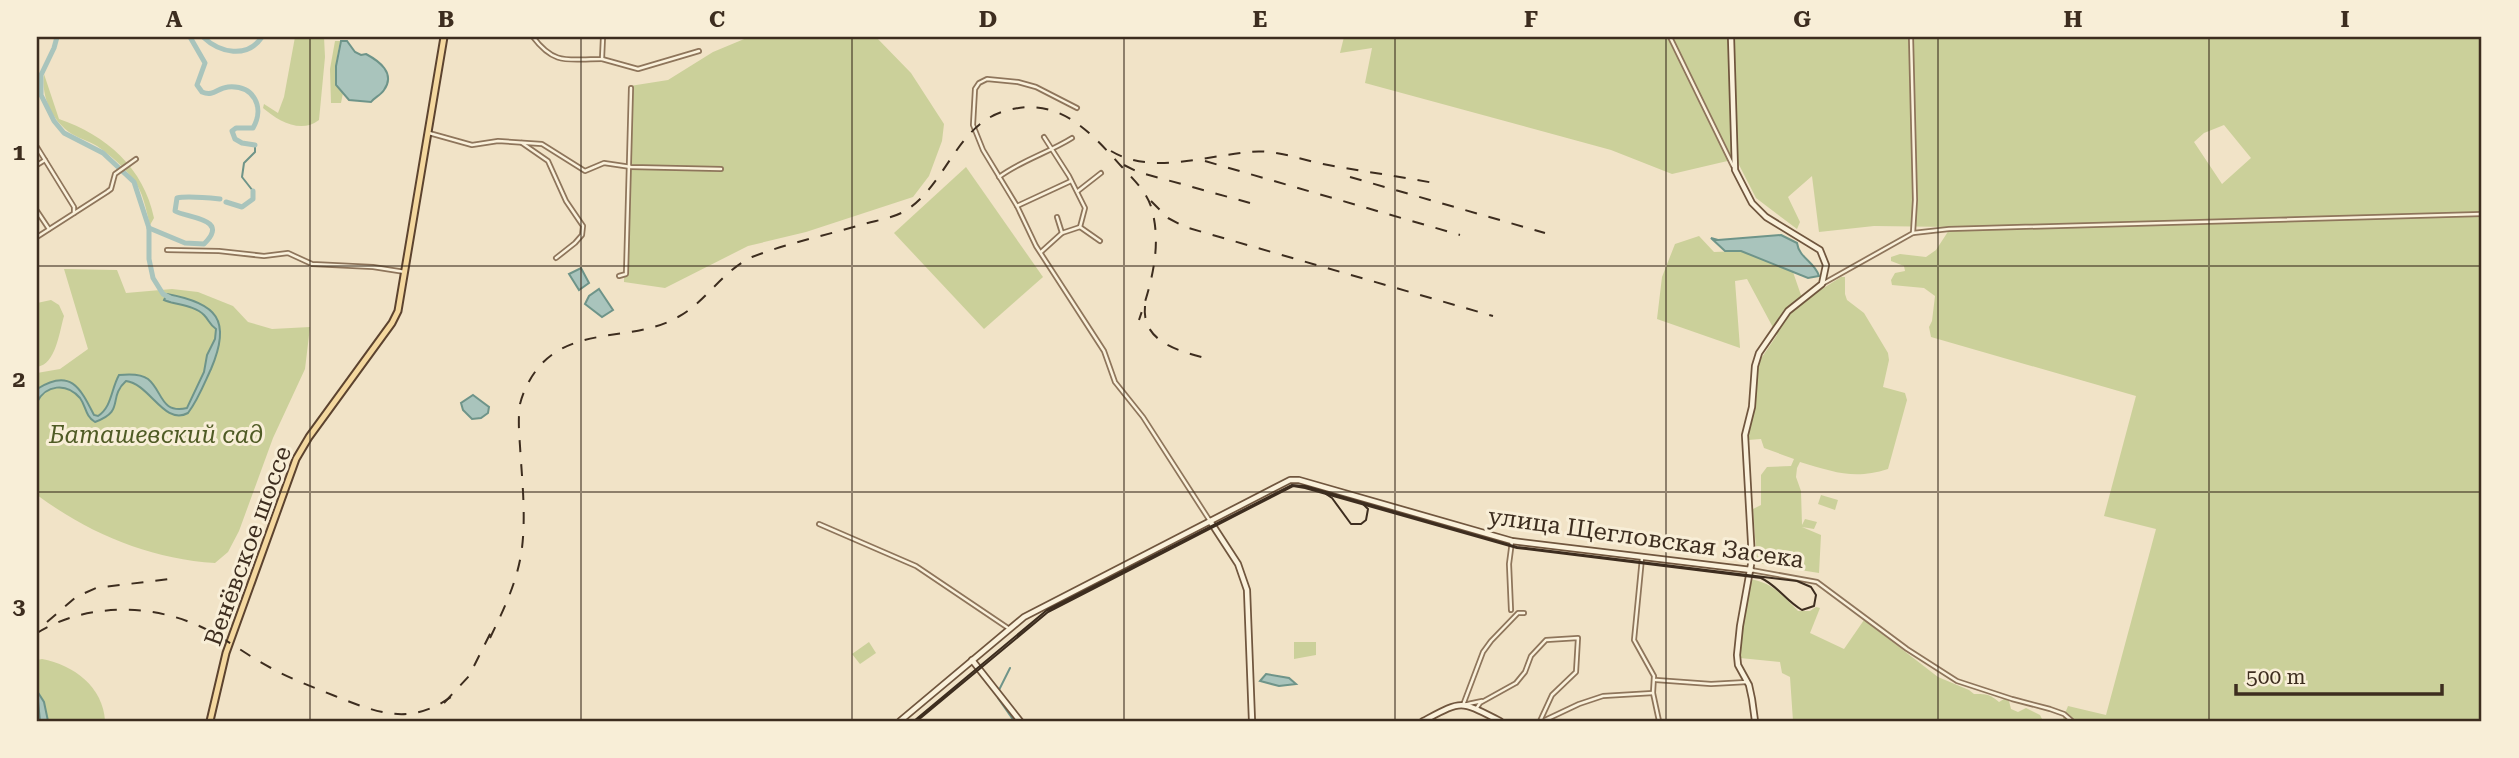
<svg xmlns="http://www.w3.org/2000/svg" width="2519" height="758" font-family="'Roboto Serif',serif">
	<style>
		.green { fill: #cbd09a; fill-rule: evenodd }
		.water { fill: #a9c4bc; stroke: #6e9489; stroke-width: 2 }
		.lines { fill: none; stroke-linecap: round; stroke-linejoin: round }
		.stream { stroke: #6e9489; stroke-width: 2 }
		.river { stroke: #a9c4bc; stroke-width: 5 }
		.street-casing { stroke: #8e755b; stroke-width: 6 }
		.secondary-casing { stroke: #70563e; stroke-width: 8 }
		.primary-casing { stroke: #5c432f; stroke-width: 9 }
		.street { stroke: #faf1db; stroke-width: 2.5 }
		.secondary { stroke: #faf1db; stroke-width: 4.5 }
		.primary { stroke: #f4d89f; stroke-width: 5 }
		.tram { stroke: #3d2d1f; stroke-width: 2 }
		.rail { stroke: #3d2d1f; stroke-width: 2; stroke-dasharray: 12 12; stroke-linecap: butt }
		.grid { fill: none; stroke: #3d2d1f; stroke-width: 2; stroke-opacity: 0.55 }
		.labels { text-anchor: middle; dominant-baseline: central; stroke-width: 6; stroke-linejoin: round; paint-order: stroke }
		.park-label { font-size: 24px; font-style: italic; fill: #4f5b25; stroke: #f8eed7 }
		.street-label { font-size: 24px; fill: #3d2d1f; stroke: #f8eed7 }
		.neatline { fill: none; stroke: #3d2d1f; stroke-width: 2.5 }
		.grid-label { font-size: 23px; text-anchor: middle; font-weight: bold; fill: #3d2d1f }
	</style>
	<rect width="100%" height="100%" fill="#f1e3c7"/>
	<g class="green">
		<path d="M 295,37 L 324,37 L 325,57 L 319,120 C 301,134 278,121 263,108 L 264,104 L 278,113 L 284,97 Z"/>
		<polygon points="749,37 876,37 911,73 944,124 942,141 929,176 913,197 806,232 748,246 665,288 624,282 630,86 668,80 713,52"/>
		<path d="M 1344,37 L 2482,37 L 2482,721 L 2062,721 L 2068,706 L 2106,715 L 2156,529 L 2104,516 L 2136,396 L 1931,337 L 1929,327 L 1932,321 L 1935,296 L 1924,288 L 1892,285 L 1891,280 L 1895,273 L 1905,271 L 1904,266 L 1891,261 L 1891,257 L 1900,254 L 1926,257 L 1936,250 L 1951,227 L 1874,226 L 1819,232 L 1812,176 L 1788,197 L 1800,222 L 1797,229 L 1756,198 L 1736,159 L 1672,174 L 1611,150 L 1365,83 L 1372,48 L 1340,53 ZM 2224,125 L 2251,158 L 2222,184 L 2194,142 L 2204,133 Z"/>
		<path d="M 335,41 L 340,41 C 337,59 331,78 343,93 L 341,103 L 331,103 L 330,69 Z"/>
		<path d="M 44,74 L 59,119 C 106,135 144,168 154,218 L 150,225 C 146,210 143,191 133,179 C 123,166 110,155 97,146 C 89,141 80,139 72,134 C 52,121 41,97 44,74 Z"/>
		<polygon points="966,167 1043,277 984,329 894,233"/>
		<path d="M 1699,236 L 1714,252 L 1741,251 L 1793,272 L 1803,301 L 1841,277 L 1845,277 L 1845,294 L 1847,300 L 1864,313 L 1888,353 L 1889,360 L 1883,387 L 1905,393 L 1907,400 L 1888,469 C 1854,480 1834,472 1800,462 L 1797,468 L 1796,477 L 1801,491 L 1802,525 L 1805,519 L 1817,522 L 1814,529 L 1802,527 L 1821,535 L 1819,573 L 1757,563 L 1753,509 L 1761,505 L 1761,475 L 1767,467 L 1791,466 L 1794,459 L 1764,448 L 1761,439 L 1748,440 L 1758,363 L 1777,335 L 1747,279 L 1735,281 L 1740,348 L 1657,319 L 1662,277 L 1675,244 Z"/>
		<path d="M 64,269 L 117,270 L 126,293 L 172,289 L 198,292 L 233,306 L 248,322 L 272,329 L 310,327 L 305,369 L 273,438 L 239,531 L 228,552 L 215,563 C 150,559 90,534 37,495 L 37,373 L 60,369 L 88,349 Z"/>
		<path d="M 51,300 L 59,305 L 64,316 C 59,333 56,364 37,367 L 37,303 Z"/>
		<polygon points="1821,495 1838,500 1835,510 1818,504"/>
		<path d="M 1749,579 C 1772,582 1782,595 1798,611 L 1810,611 L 1816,607 L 1820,608 L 1810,633 L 1844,649 L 1864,620 L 1938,677 L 1969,690 L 1974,694 C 1988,694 1989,694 1999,702 L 2004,699 L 2009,701 L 2011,709 L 2018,712 L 2026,708 L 2040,715 L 2043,721 L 1793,721 L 1790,677 L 1782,673 L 1780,662 L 1740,658 L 1742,626 Z"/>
		<polygon points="869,642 876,653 860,664 852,654"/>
		<polygon points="1294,642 1316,642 1316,655 1294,659"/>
		<path d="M 42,659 C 74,665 103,687 105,721 L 37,721 L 37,660 Z"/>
	</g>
	<g class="water">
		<path d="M 341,41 L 347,41 L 355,52 L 361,55 L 366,54 C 379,61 396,73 384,90 C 381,95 375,97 371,102 L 349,100 L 336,85 L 336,66 Z"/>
		<path d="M 1781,235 L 1797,243 C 1799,258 1815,262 1819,276 L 1808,278 L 1741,251 L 1725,251 L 1711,238 L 1718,240 Z"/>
		<polygon points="581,268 589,283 579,290 569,274"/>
		<polygon points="599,289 613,310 602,317 585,304 589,296"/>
		<path d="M 167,294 C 217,303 232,320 211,369 C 204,384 198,400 188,413 C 164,426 150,384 126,381 C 107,398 126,411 95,422 C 85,416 86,406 80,398 C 66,382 46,385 37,402 L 37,389 C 70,368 80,387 94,415 L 98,416 C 112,407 111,389 119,375 C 128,374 140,373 148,379 C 163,391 160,414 187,408 L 204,372 L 207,355 L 215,339 L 216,329 C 209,324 209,320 204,315 C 194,305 176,305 164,300 Z"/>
		<polygon points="473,395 489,407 488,413 481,418 472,419 463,410 461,403"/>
		<polygon points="1266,674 1289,678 1296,684 1279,686 1260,681"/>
		<polygon points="37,691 44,702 48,721 40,721"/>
	</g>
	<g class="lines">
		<g class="stream">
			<polyline points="253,191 242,177 244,163 255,152 255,145"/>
			<polyline points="998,692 1010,668"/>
			<polyline points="998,698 1014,721"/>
		</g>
		<g class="river">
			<polyline points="57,37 54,48 41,75 41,95 54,121 64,133 103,153 134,182 149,228 149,259 153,278 163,294 172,299"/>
			<path d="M 190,37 L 205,63 L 197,85 L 202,92 C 214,97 217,88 228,87 C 254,85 265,107 253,128 L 236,128 L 232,131 L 235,139 L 242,143 L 255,145"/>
			<path d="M 203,37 C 220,53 247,59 262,37"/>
			<polyline points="226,202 242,207 253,199 253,191"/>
			<path d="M 149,228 L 185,243 L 204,244 C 231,218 186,218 175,211 L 177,198 C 185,196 210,198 220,199"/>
		</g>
		<g class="street-casing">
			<g id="street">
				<path d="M 533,37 C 555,66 568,59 602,59 L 603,37"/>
				<polyline points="1670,37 1733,166"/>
				<polyline points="602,59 638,69 699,51"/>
				<polyline points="1077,108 1036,87 1018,82 987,79 979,83 975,89 973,125 983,150 1017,206 1036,246 1104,351 1115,382 1143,417 1210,521"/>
				<polyline points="429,133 472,145 498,141 542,144 585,171 604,163 631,167 721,169"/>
				<polyline points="1044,137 1069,176 1085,208 1080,227"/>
				<polyline points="522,143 548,161 566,201 583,226 582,235 575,243 556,258"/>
				<polyline points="37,147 74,207 74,213"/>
				<polyline points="37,165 45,160"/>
				<path d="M 999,177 C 1022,160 1048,153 1072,138"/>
				<polyline points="1078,191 1101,173"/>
				<polyline points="1017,206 1071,181"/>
				<polyline points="37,211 49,229"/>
				<polyline points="1057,217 1062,233"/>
				<polyline points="1913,233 1949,229 2482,214"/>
				<polyline points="37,237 107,192 111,189 115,174 136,159"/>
				<polyline points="167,250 219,251 264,256 288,253 312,264 373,267 405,272"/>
				<polyline points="1041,252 1062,233 1080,227 1100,241"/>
				<polyline points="619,276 626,274 631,88"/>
				<polyline points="1824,283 1913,233 1915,200 1911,37"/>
				<polyline points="819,524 916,566 1008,628"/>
				<polyline points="1642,558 1634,640 1654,676 1653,693 1659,721"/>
				<polyline points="1751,570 1817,582 1907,649 1957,681 2012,699 2050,709 2064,714 2072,721"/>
				<polyline points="1511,610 1509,564 1512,541"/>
				<polyline points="1656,680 1711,684 1747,682"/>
				<polyline points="1482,701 1463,705 1483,652 1491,641 1518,613 1524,613"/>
				<polyline points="1476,709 1480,703 1516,683 1525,672 1531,656 1546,640 1578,638 1576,672 1552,695 1540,721"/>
				<polyline points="1543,721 1579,704 1603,696 1653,693"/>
			</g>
		</g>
		<g class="secondary-casing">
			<g id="secondary">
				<polyline points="1731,37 1735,170 1752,203 1766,217 1820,250 1826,265 1822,284 1788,311 1759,353 1755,366 1752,407 1745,435 1752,559 1740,626 1737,655 1738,665 1749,685 1752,699 1755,721"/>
				<polyline points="1210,521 1238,564 1247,590 1252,721"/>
				<polyline points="972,660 1020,721"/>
				<polyline points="900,721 1024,617 1290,480 1299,480 1512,541 1751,570"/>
				<path d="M 1423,721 C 1463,700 1459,700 1500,721"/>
			</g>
		</g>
		<g class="primary-casing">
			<polyline id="primary" points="210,721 226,653 296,459 309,437 392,323 398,311 444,37"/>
		</g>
		<use href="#street" class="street"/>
		<use href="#secondary" class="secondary"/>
		<use href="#primary" class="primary"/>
		<g class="tram">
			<polyline points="1326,494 1332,498 1351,524 1361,524 1366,520 1368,509 1362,503"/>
			<path d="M 914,721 L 1047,610 L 1292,485 L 1305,486 L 1517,547 L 1797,581 L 1811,587 L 1816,595 L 1814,606 L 1802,610 C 1786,601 1778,586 1761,578 L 1517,548 L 1305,488 L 1293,486 L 1048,612 L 917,721"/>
		</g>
		<g class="rail">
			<path d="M 1111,151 C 1151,175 1205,156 1249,152 C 1275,149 1298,159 1323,164 C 1360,171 1397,176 1434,183"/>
			<polyline points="1205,161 1460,235"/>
			<polyline points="1124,165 1138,172 1250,203"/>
			<polyline points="1350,177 1545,233"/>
			<polyline points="1151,201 1168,218 1185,227 1493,316"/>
			<path d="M 1145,306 C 1141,344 1184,352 1212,360"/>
			<polyline points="47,622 76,597 96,588 169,579"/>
			<path d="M 37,633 C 82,605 143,603 192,623 C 221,634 244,654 271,668 C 291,679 313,687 335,696 C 378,713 409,726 451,697"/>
			<path d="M 490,638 C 504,609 518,580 522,548 C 526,514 522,480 520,446 C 519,432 518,418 520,404 C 525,384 538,363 556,352 C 592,329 640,339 678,317 C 706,302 722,271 752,257 C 788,243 827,235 864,224 C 878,220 893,218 905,211 C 946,186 956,125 1005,111 C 1059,95 1090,132 1122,167 C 1134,180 1148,193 1152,210 C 1162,247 1151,285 1139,320"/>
			<polyline points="444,703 469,676 493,628"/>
		</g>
	</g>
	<path class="grid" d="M 310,37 L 310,721M 581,37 L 581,721M 852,37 L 852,721M 1124,37 L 1124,721M 1395,37 L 1395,721M 1666,37 L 1666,721M 1938,37 L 1938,721M 2209,37 L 2209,721M 37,266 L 2482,266M 37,492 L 2482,492"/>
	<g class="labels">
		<g class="park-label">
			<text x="156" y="435">Баташевский сад</text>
		</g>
		<g class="street-label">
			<text transform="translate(1646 538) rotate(8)">улица Щегловская Засека</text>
			<text transform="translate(248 546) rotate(-70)">Венёвское шоссе</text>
		</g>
	</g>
	<rect width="2519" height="758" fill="none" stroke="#f8eed7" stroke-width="77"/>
	<path d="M2236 684v10h206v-10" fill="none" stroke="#3d2d1f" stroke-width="3.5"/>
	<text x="2246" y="684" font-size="21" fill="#3d2d1f" stroke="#f8eed7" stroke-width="5" paint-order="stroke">500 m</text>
	<rect x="38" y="38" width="2442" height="682" class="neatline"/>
	<g class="grid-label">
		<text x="174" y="27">A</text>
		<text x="446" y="27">B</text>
		<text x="717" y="27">C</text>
		<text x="988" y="27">D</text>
		<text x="1260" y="27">E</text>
		<text x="1531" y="27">F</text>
		<text x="1802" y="27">G</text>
		<text x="2073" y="27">H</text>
		<text x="2345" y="27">I</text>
		<text x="19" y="160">1</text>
		<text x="19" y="387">2</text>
		<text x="19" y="614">3</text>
	</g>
</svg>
